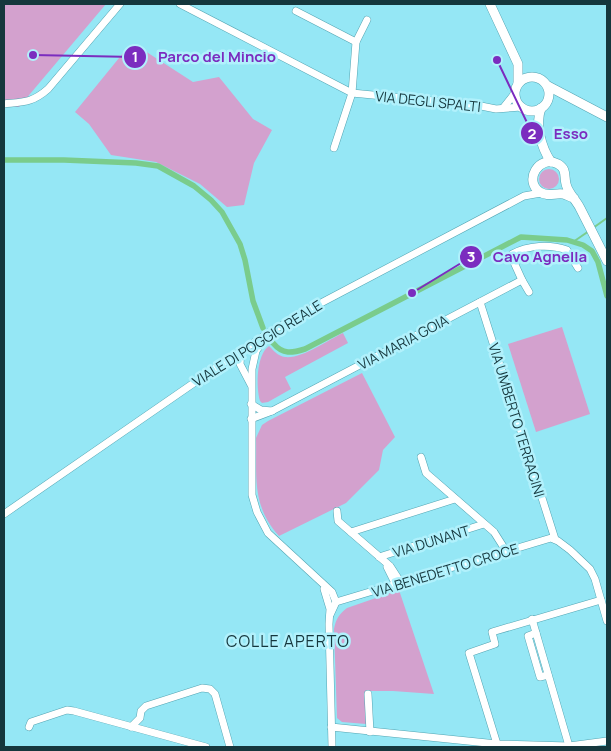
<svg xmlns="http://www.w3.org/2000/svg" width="611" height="751" font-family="Manrope,sans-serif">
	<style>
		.green { fill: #d3a1ce }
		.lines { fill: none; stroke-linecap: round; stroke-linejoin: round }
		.stream { stroke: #7acc8c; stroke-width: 2 }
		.canal { stroke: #7acc8c; stroke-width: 5.5 }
		.minor-casing { stroke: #53a5b3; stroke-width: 8 }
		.major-casing { stroke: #53a5b3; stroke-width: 10 }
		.minor { stroke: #fff; stroke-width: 7 }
		.major { stroke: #fff; stroke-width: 9 }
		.labels { text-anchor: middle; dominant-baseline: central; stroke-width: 5; stroke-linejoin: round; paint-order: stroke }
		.street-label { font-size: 14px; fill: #15373d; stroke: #b1f1fc }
		.quarter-label { font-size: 16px; letter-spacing: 1px; fill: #15373d; stroke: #b1f1fc }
		.leader { fill: none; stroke: #7b2cbf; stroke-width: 2 }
		.callout-dot { fill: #7b2cbf; stroke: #b1f1fc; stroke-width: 2 }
		.mark-label { font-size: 15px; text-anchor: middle; font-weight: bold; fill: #fff }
		.callout-label { font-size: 15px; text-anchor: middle; font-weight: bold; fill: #7b2cbf; stroke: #b1f1fc; stroke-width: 5; stroke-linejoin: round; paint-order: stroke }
	</style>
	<rect width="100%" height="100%" fill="#95e7f5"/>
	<g class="green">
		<polygon points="4,4 106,4 19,107 4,106"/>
		<polygon points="128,47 145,51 193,82 219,77 253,119 272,130 254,163 244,205 227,207 200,184 156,162 111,155 89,124 75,112"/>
		<circle cx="549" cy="179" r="10"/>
		<polygon points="562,327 590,414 536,432 508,344"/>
		<path d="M 343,333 L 348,343 L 285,377 L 291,389 L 268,402 L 262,403 L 260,401 C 256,387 256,355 269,346 C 274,351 278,356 285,357 C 302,359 328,340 343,333 Z"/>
		<path d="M 362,373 L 395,437 L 383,450 L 379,470 L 346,503 L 279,536 C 251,505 257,476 256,438 L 262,425 L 268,421 Z"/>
		<path d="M 399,590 L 434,694 L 393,691 L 365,691 L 366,724 L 342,722 L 337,718 L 334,629 C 336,619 339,614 347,608 Z"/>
	</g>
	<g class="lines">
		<g class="stream">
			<polyline points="593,228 607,218"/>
			<polyline points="573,242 589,231"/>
		</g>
		<g class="canal">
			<polyline points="4,160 64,160 136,163 158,166 194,186 211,200 222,212 240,244 245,260 253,301 263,328"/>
			<path d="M 273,343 C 283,355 292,353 305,349 L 521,237 L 567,240 L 583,245 L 592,251 L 598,262 L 607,296"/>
		</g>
		<g class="minor-casing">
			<g id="minor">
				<polyline points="180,4 352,93 476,105 496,109 521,107"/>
				<polyline points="296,11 356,42"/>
				<path d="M 4,104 C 23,102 32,103 48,89 L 120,4"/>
				<polyline points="504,107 515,93"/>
				<polyline points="334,148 352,93 356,42 367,20"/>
				<path d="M 522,280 L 512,258 L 512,254 C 528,245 550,244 567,250 L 578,268"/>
				<polyline points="480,302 555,539"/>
				<polyline points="265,338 256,351 252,369 252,495 257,512 268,533 332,592 336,602 330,615"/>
				<polyline points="241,351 240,364 251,385"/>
				<polyline points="251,404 261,410 272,411"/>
				<polyline points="251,419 272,411 522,280 529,292"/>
				<polyline points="421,457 426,473 494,532 506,551"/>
				<polyline points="337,511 338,521 390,566 401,583"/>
				<polyline points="4,514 217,367 270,332 321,303 524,196 541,193"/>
				<polyline points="351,532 455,499"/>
				<polyline points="379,557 484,524"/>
				<polyline points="387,567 396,585"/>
				<polyline points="324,589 330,609 329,624 332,747"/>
				<polyline points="336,602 551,538 558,541 570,550 590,569 595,579 607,621"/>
				<polyline points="532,619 569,746"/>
				<polyline points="536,633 528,636 540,677 548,675"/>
				<polyline points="368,694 370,732"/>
				<polyline points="29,727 31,722 67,710 74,711 206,747"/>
				<polyline points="131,727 140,718 141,711 146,706 202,688 210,689 215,694 230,747"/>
				<polyline points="331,727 497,744 569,746 607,741"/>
				<polyline points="497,744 469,653 495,644 492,632 601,600"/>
			</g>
		</g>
		<g class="major-casing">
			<g id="major">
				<polyline points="490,4 518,64 518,83"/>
				<circle cx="532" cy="94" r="17"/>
				<polyline points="548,86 607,117"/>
				<path d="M 541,108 C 535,125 541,147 551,162"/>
				<path d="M 574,198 C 570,197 567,195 563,194 C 555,193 547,197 540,192 C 523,181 539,154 558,164 C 567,169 564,176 566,184 C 568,193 576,200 580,208 L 607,261"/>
			</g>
		</g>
		<use href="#minor" class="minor"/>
		<use href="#major" class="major"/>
	</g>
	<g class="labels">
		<g class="street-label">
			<text transform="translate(428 101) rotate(6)">VIA DEGLI SPALTI</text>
			<text transform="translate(403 342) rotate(-28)">VIA MARIA GOIA</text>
			<text transform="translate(257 343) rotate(-32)">VIALE DI POGGIO REALE</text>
			<text transform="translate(517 420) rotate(73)">VIA UMBERTO TERRACINI</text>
			<text transform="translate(431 541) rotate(-17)">VIA DUNANT</text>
			<text transform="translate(445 570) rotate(-17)">VIA BENEDETTO CROCE</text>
		</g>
		<g class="quarter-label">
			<text x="288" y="641">COLLE APERTO</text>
		</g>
	</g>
	<path class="leader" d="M33 55L135 57M497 60L532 133M412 293L471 257"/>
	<g class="callout-dot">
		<circle cx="33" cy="55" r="5"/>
		<circle cx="497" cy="60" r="5"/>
		<circle cx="412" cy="293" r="5"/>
		<circle cx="135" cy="57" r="12"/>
		<circle cx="532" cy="133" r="12"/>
		<circle cx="471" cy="257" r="12"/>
	</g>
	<g class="mark-label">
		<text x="135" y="62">1</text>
		<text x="532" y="139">2</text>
		<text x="471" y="262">3</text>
	</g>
	<g class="callout-label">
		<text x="217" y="62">Parco del Mincio</text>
		<text x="571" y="139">Esso</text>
		<text x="540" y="262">Cavo Agnella</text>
	</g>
	<rect width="611" height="751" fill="none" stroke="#15373d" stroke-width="10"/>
</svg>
